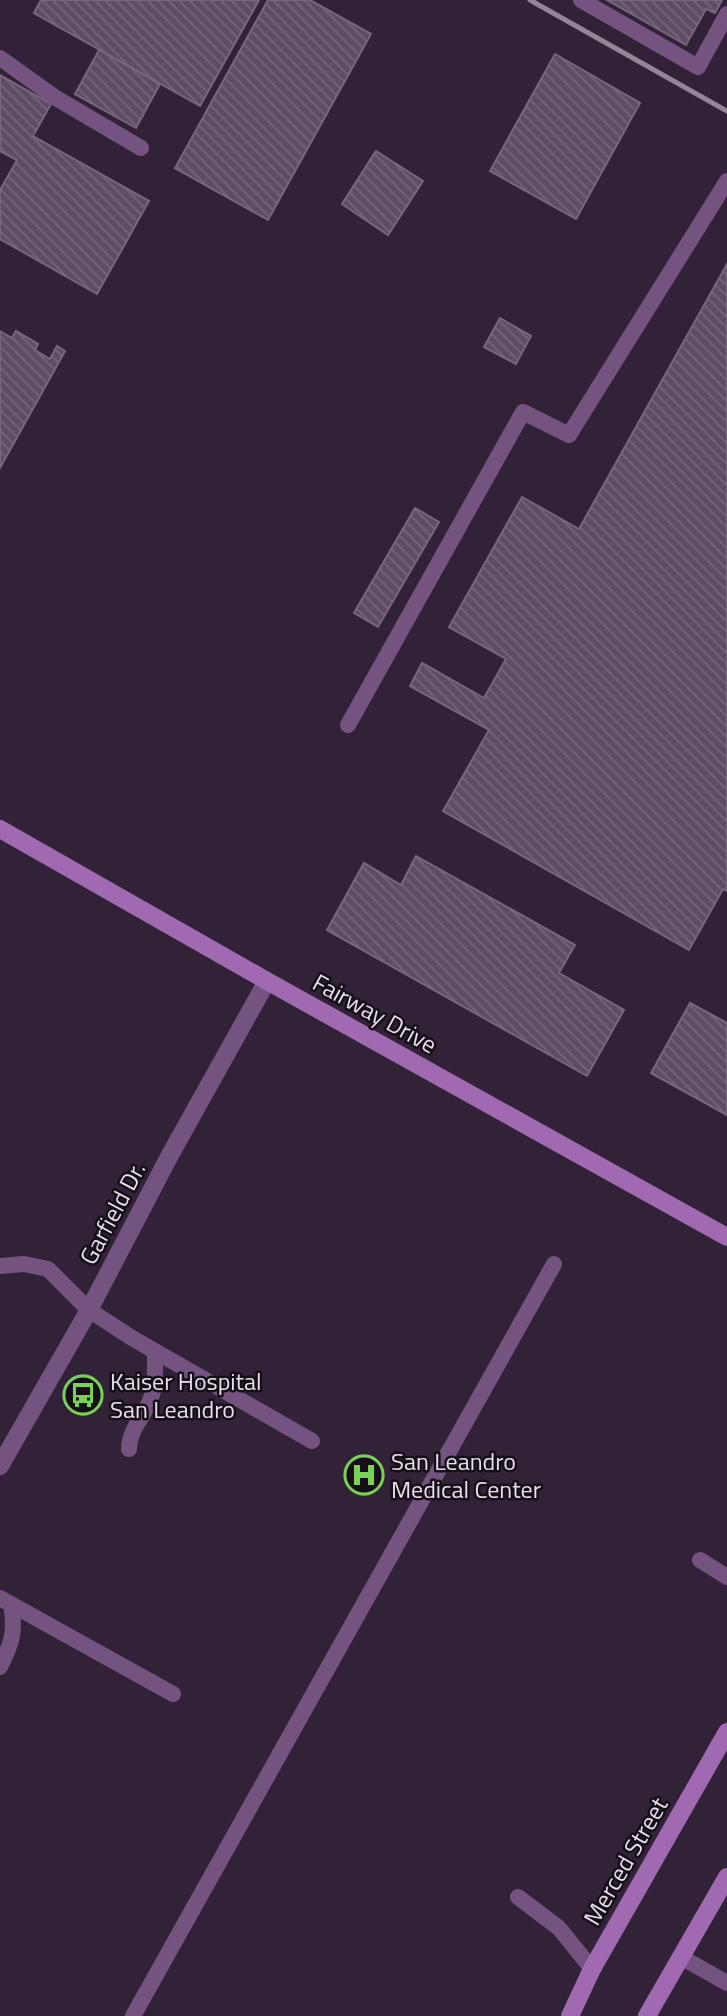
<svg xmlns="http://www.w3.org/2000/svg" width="727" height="2016" font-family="'Titillium Web',sans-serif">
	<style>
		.building { fill: url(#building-back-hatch); stroke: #78667e; stroke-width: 2 }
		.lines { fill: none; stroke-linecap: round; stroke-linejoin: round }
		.lane { stroke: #755380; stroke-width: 16 }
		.street { stroke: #755380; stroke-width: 18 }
		.secondary { stroke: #a069b1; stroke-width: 18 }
		.rail { stroke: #928596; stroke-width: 5 }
		.labels { text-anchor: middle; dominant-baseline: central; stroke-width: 5; stroke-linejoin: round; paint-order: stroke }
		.street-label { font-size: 24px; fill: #e8deec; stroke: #160f18 }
		.poi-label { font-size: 24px; fill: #e8deec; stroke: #160f18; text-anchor: start }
	</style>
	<defs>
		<pattern id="building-back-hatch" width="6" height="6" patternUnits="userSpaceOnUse" patternTransform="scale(1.75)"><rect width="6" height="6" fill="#5d4c63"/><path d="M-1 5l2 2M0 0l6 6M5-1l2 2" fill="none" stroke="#74657a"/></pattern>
	</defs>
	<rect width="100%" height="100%" fill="#322237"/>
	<g class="building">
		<polygon points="41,0 259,0 200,106 34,13"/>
		<polygon points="268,0 310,0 371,34 268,220 175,168"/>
		<polygon points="607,0 722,0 715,13 706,9 686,45"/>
		<polygon points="99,50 160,84 136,128 75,94"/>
		<polygon points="555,54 640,103 576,219 490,171"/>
		<polygon points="0,75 51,104 33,136 149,201 97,294 0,239 0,190 17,160 0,151"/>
		<polygon points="376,151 423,181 388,235 342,204"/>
		<polygon points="727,264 727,891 723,889 689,950 443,811 489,730 410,686 422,663 484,698 506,659 449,627 522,497 579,529"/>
		<polygon points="500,318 531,336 516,364 484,347"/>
		<polygon points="0,331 12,338 16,331 38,344 35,350 50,359 57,346 65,351 0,468"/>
		<polygon points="415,508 439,522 378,627 354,613"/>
		<polygon points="416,856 575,945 559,973 624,1010 587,1076 327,930 364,863 401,885"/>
		<polygon points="690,1003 727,1023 727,1115 651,1073"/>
	</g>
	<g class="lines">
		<g class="lane">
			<polyline points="581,0 698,67 727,14"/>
			<polyline points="0,58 56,98 141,148"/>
			<polyline points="348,725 523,412 569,435 727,181"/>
			<polyline points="0,1266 24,1264 48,1269 89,1310 132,1338 312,1441"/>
			<path d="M 129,1449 C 129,1429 145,1416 151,1398 C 156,1384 155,1367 155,1353"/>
			<polyline points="700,1560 727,1577"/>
			<polyline points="0,1598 173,1694"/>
			<path d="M 0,1667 C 12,1643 16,1631 11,1604"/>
			<polyline points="518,1897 559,1928 592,1969"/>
			<polyline points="681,1957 727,1983"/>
			<polyline points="133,2016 554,1264"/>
		</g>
		<polyline class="street" points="0,1466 89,1310 170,1155 267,981"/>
		<g class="secondary">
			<polyline points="0,829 267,981 727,1237"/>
			<polyline points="570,2016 592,1969 727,1732"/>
			<polyline points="647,2016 727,1877"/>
		</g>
		<polyline class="rail" points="530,0 727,111"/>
	</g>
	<defs>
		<g id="bus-ring" transform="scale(2.0125)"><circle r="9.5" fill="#160f18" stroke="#79d157" stroke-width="1.5"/><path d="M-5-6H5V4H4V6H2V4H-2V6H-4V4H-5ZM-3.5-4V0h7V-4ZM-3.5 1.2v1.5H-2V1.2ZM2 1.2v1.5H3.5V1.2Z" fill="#79d157"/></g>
		<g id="hospital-ring" transform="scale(2.0125)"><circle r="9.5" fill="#160f18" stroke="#79d157" stroke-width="1.5"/><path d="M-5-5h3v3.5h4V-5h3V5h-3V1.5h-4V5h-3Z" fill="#79d157"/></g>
	</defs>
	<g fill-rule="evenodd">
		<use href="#bus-ring" x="83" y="1395"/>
		<use href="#hospital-ring" x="364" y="1475"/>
	</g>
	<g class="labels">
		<g class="street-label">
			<text transform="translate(375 1013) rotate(29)">Fairway Drive</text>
			<text transform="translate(112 1213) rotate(-62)">Garfield Dr.</text>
			<text transform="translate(625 1861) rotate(-60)">Merced Street</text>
		</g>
		<g class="poi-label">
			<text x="110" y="1381">Kaiser Hospital<tspan x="110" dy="28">San Leandro</tspan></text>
			<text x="391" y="1461">San Leandro<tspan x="391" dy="28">Medical Center</tspan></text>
		</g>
	</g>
</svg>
